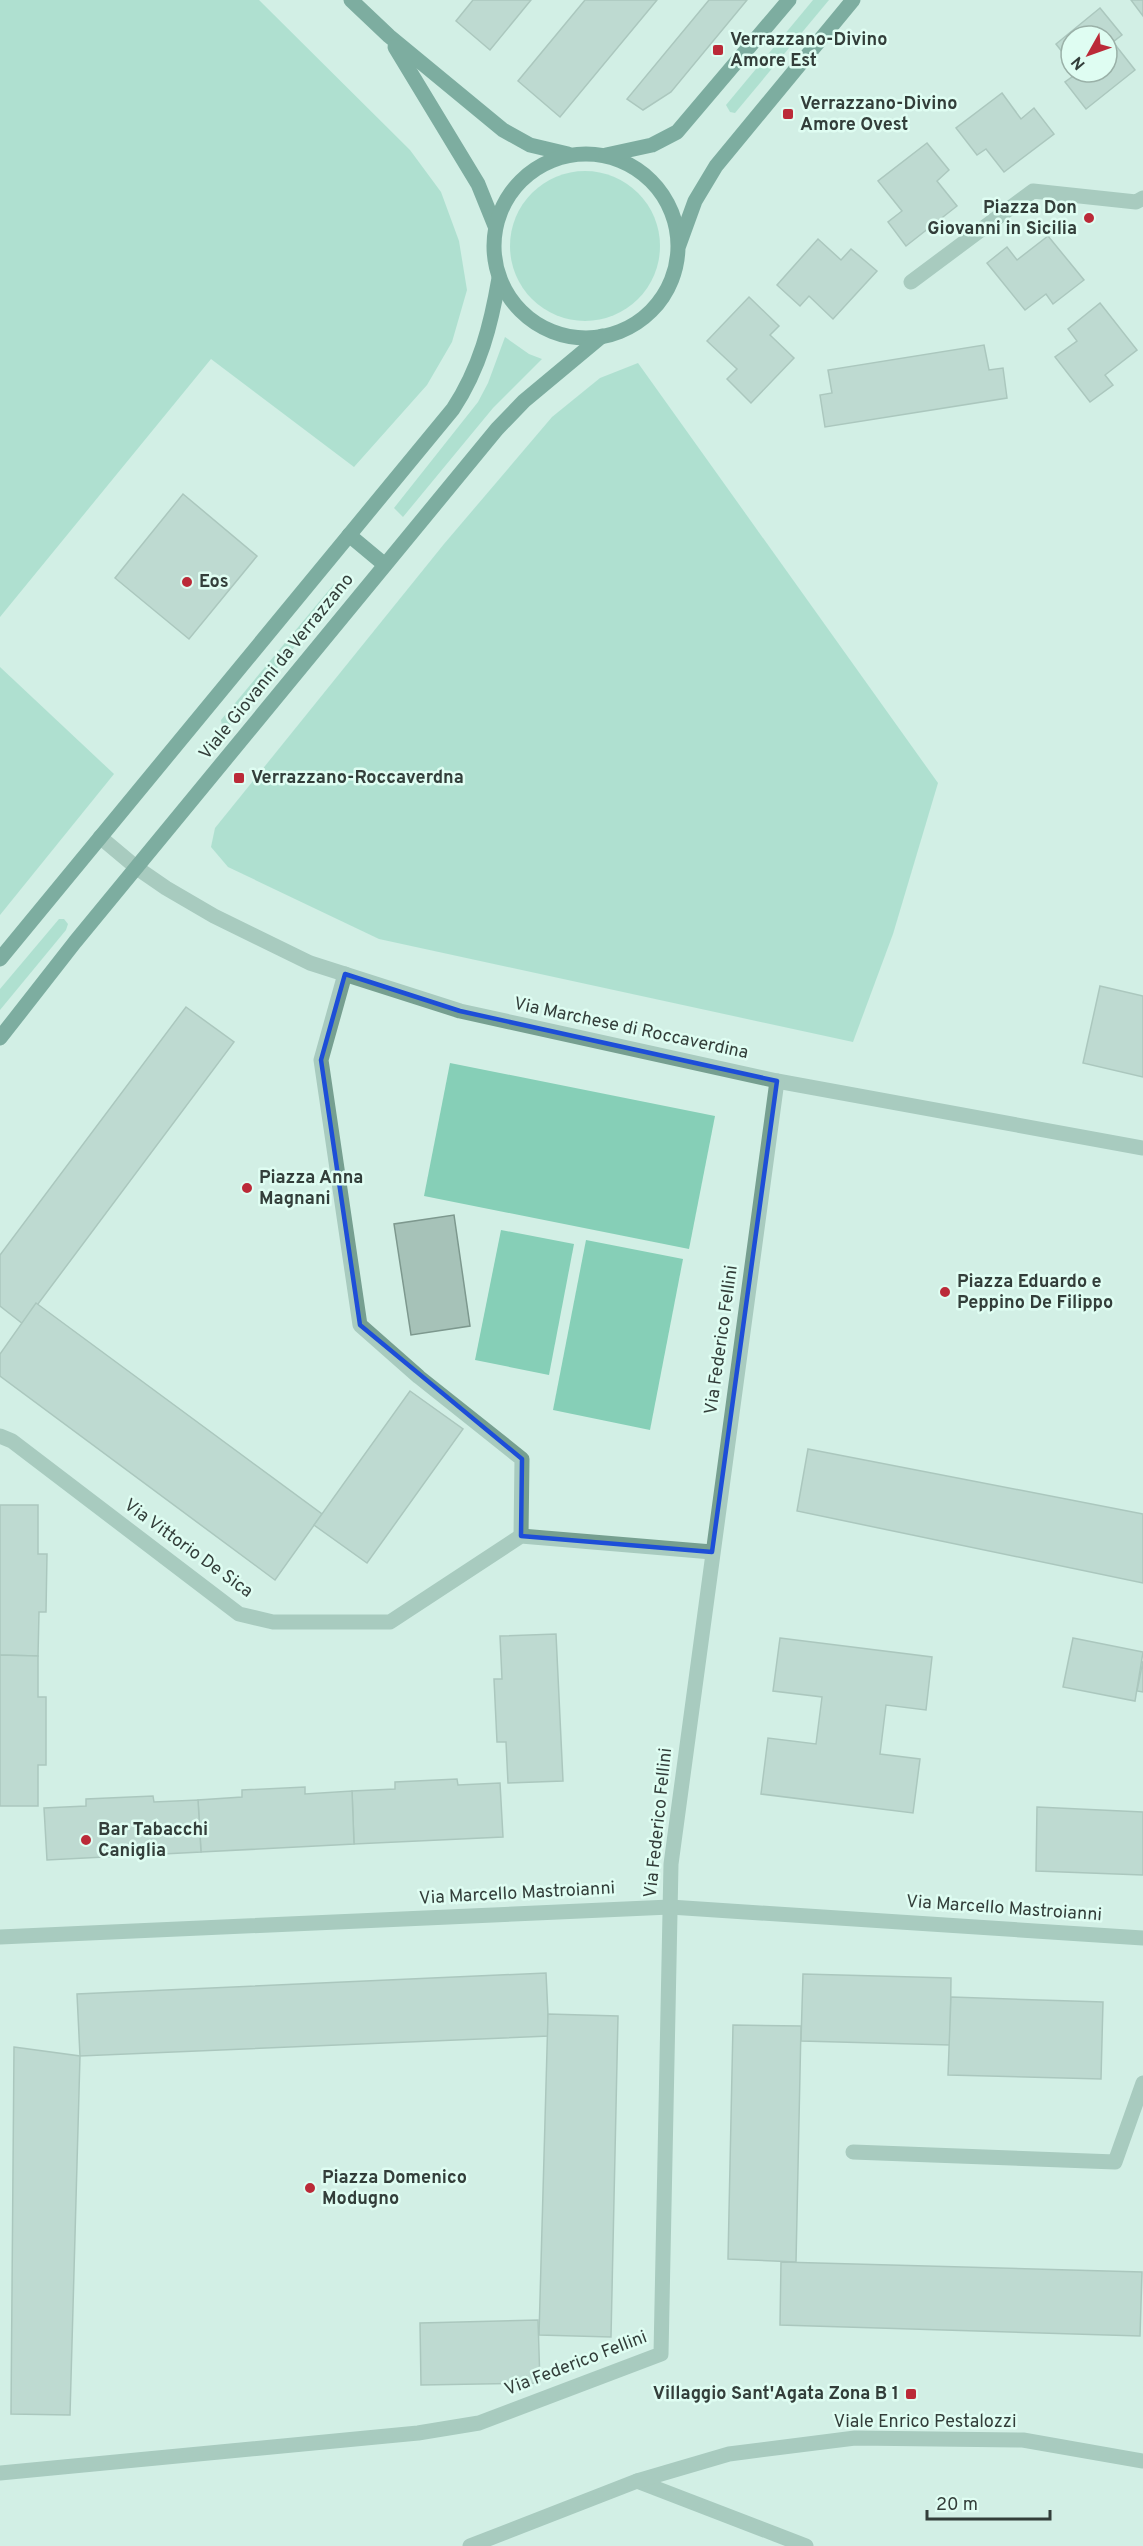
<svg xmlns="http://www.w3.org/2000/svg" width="1143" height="2546" font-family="Overpass,sans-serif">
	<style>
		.green { fill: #86cfb7 }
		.building { fill: #a6c2b8; stroke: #7d988e; stroke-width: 1.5 }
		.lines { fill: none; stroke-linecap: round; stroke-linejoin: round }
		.minor { stroke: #769f90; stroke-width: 15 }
		.major { stroke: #185e4c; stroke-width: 15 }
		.marked { fill: none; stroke: #1d4ed8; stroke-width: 4.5; stroke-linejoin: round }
		.poi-dot { fill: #bb2a38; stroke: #dffdf2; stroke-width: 2 }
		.labels { text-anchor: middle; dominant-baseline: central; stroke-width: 5; stroke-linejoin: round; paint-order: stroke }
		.poi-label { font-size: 18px; font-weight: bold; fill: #333e3a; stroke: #dffdf2; text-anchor: start }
		.street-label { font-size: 18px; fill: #333e3a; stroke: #dffdf2 }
	</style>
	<rect width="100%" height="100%" fill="#d2efe5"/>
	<g class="green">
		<polygon points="0,0 259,0 410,150 441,192 459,241 467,290 452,342 427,385 354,467 211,359 0,617"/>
		<polygon points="813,0 829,0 735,113 730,112 726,105"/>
		<circle cx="585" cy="246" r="75"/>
		<polygon points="505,337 529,354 542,359 493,408 403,517 394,508 478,402 488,383"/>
		<polygon points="638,363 938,783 893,934 853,1042 379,939 228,867 211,847 215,828 444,544 552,417 600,378"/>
		<polygon points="334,584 339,590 336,597 229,726 222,726 221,720"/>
		<polygon points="0,667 114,774 0,915"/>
		<polygon points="59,919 64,919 68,924 66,930 0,1010 0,989"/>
		<polygon points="450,1063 715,1116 689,1249 424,1196"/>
		<polygon points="501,1230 574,1244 549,1375 475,1360"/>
		<polygon points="586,1240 683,1259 650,1430 553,1410"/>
	</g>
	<g class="building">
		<polygon points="473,0 531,0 490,50 456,21"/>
		<polygon points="585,0 657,0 560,117 518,81"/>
		<polygon points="709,0 747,0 671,92 643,110 627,99"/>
		<polygon points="1131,0 1143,0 1143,16"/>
		<polygon points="1100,8 1122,35 1113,42 1135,70 1086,109 1065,82 1079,72 1107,72 1107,36 1071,36 1071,63 1056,44"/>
		<polygon points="1002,93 1021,119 1034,108 1054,134 1004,172 986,149 977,155 956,128"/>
		<polygon points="927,143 949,170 937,181 957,206 906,246 888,222 902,211 878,181"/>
		<polygon points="1048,236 1084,280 1053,304 1046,294 1025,310 987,263 1007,247 1017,260"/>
		<polygon points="818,239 841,260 851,249 877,271 833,319 809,296 800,306 777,285"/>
		<polygon points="749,297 779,326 770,335 794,358 751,403 727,379 737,369 707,341"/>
		<polygon points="1100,303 1137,350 1105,375 1113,385 1090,402 1055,357 1077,341 1068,329"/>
		<polygon points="984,345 989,370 1003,368 1007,398 825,427 820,395 832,393 828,370"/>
		<polygon points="183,494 257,556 189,639 115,578"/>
		<polygon points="1100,986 1143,996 1143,1077 1083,1063"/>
		<polygon points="186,1007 234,1042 23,1324 0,1306 0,1255"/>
		<polygon points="454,1215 470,1326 411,1335 394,1224"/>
		<polygon points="36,1303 322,1514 275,1580 0,1376 0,1354"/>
		<polygon points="410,1391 463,1429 367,1563 314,1525"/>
		<polygon points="808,1449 1143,1514 1143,1583 797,1511"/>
		<polygon points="0,1505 38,1505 38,1554 47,1554 46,1612 39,1612 38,1656 0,1655"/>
		<polygon points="556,1634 563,1781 508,1783 506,1742 497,1742 494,1679 502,1679 500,1636"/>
		<polygon points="780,1638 932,1657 926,1710 886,1705 880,1754 920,1759 913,1813 761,1794 768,1738 816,1744 822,1697 773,1691"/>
		<polygon points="1073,1638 1143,1652 1135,1701 1063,1687"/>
		<polygon points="0,1655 38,1656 38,1697 46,1697 46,1765 38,1765 38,1806 0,1806"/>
		<polygon points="1143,1661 1143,1692 1137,1691"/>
		<polygon points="457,1779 458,1785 500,1783 503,1837 354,1844 352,1791 395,1789 395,1782"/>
		<polygon points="305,1787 305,1794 352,1791 354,1844 201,1852 198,1800 242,1797 242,1790"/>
		<polygon points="153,1796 154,1802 198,1800 201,1852 47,1860 44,1808 86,1806 86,1799"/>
		<polygon points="1037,1807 1143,1812 1143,1875 1036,1871"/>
		<polygon points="546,1973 549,2036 80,2056 77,1994"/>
		<polygon points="803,1974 951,1978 950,2045 801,2041"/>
		<polygon points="951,1997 1103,2002 1101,2079 948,2075"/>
		<polygon points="548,2014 618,2016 611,2337 539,2335"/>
		<polygon points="733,2025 801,2026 796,2262 728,2259"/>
		<polygon points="14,2047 80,2056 70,2415 11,2414"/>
		<polygon points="781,2262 1142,2272 1140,2336 780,2325"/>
		<polygon points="538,2320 540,2383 421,2385 420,2323"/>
	</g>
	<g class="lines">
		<g class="minor">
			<polyline points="911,282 1033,191 1136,202 1143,198"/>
			<polyline points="100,837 137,868 166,888 214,916 310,963 460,1011 777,1081 1143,1148"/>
			<polyline points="345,974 321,1060 360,1325 419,1377 522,1459 521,1536"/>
			<polyline points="0,1436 12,1441 239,1614 273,1622 390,1622 521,1536 712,1552"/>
			<polyline points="0,1937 670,1907 1143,1938"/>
			<polyline points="853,2152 1115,2162 1143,2083"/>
			<polyline points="0,2473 418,2433 479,2423 661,2354 671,1864 777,1081"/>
			<polyline points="637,2481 806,2546"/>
			<polyline points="470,2546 637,2481 729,2454 855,2438 1023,2440 1143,2461"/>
		</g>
		<g class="major">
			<polyline points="351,0 389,36 503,130 530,145 568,154"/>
			<polyline points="395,47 478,184 495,226"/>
			<circle cx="586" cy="246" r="92"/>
			<polyline points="606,155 652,145 677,132 789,0"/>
			<polyline points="679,245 695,201 716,166 853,0"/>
			<polyline points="349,535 385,565"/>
			<path d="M 0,959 L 453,409 C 480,368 491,325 499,278"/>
			<polyline points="0,1038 75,942 497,429 524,401 602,336"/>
		</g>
	</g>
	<path d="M0 0H1143V2546H0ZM 345,974 L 460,1011 L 777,1081 L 712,1552 L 521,1536 L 522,1459 L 360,1325 L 321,1060 Z" fill="#d2efe5" fill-opacity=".55" fill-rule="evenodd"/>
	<path class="marked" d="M 345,974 L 460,1011 L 777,1081 L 712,1552 L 521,1536 L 522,1459 L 360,1325 L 321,1060 Z"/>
	<g class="poi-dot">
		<rect x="712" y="44" width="12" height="12" rx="3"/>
		<rect x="782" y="108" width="12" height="12" rx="3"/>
		<circle cx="1089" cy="218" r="6"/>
		<circle cx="187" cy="582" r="6"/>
		<rect x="233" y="772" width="12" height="12" rx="3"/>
		<circle cx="247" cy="1188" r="6"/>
		<circle cx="945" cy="1292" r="6"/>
		<circle cx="86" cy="1840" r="6"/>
		<circle cx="310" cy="2188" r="6"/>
		<rect x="905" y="2388" width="12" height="12" rx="3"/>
	</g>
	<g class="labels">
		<g class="poi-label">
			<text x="730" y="40">Verrazzano-Divino<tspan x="730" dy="21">Amore Est</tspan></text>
			<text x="800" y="104">Verrazzano-Divino<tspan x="800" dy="21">Amore Ovest</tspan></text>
			<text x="1077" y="208" text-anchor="end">Piazza Don<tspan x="1077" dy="21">Giovanni in Sicilia</tspan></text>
			<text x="199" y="582">Eos</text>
			<text x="251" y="778">Verrazzano-Roccaverdna</text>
			<text x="259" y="1178">Piazza Anna<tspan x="259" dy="21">Magnani</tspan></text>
			<text x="957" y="1282">Piazza Eduardo e<tspan x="957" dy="21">Peppino De Filippo</tspan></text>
			<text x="98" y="1830">Bar Tabacchi<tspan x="98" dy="21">Caniglia</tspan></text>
			<text x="322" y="2178">Piazza Domenico<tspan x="322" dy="21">Modugno</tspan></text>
			<text x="899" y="2394" text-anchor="end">Villaggio Sant'Agata Zona B 1</text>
		</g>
		<g class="street-label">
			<text transform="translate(277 667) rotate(-51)">Viale Giovanni da Verrazzano</text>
			<text transform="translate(631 1029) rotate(12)">Via Marchese di Roccaverdina</text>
			<text transform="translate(722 1340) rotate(-82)">Via Federico Fellini</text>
			<text transform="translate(188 1549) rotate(36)">Via Vittorio De Sica</text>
			<text transform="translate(659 1823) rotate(-84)">Via Federico Fellini</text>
			<text transform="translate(517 1894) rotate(-3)">Via Marcello Mastroianni</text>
			<text transform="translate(1004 1909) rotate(4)">Via Marcello Mastroianni</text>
			<text transform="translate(576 2364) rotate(-21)">Via Federico Fellini</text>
			<text x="925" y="2422">Viale Enrico Pestalozzi</text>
		</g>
	</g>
	<g transform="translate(1089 54) rotate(230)"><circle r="28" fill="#dffdf2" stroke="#9ab1a8" stroke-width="1.5"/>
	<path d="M0-4.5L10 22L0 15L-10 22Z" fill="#bb2a38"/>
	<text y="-9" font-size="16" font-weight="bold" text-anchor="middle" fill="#333e3a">N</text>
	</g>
	<path d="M927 2510v9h123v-9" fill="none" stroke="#333e3a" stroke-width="3"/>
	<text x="936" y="2510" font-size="18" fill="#333e3a" stroke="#dffdf2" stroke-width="4.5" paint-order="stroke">20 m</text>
</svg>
